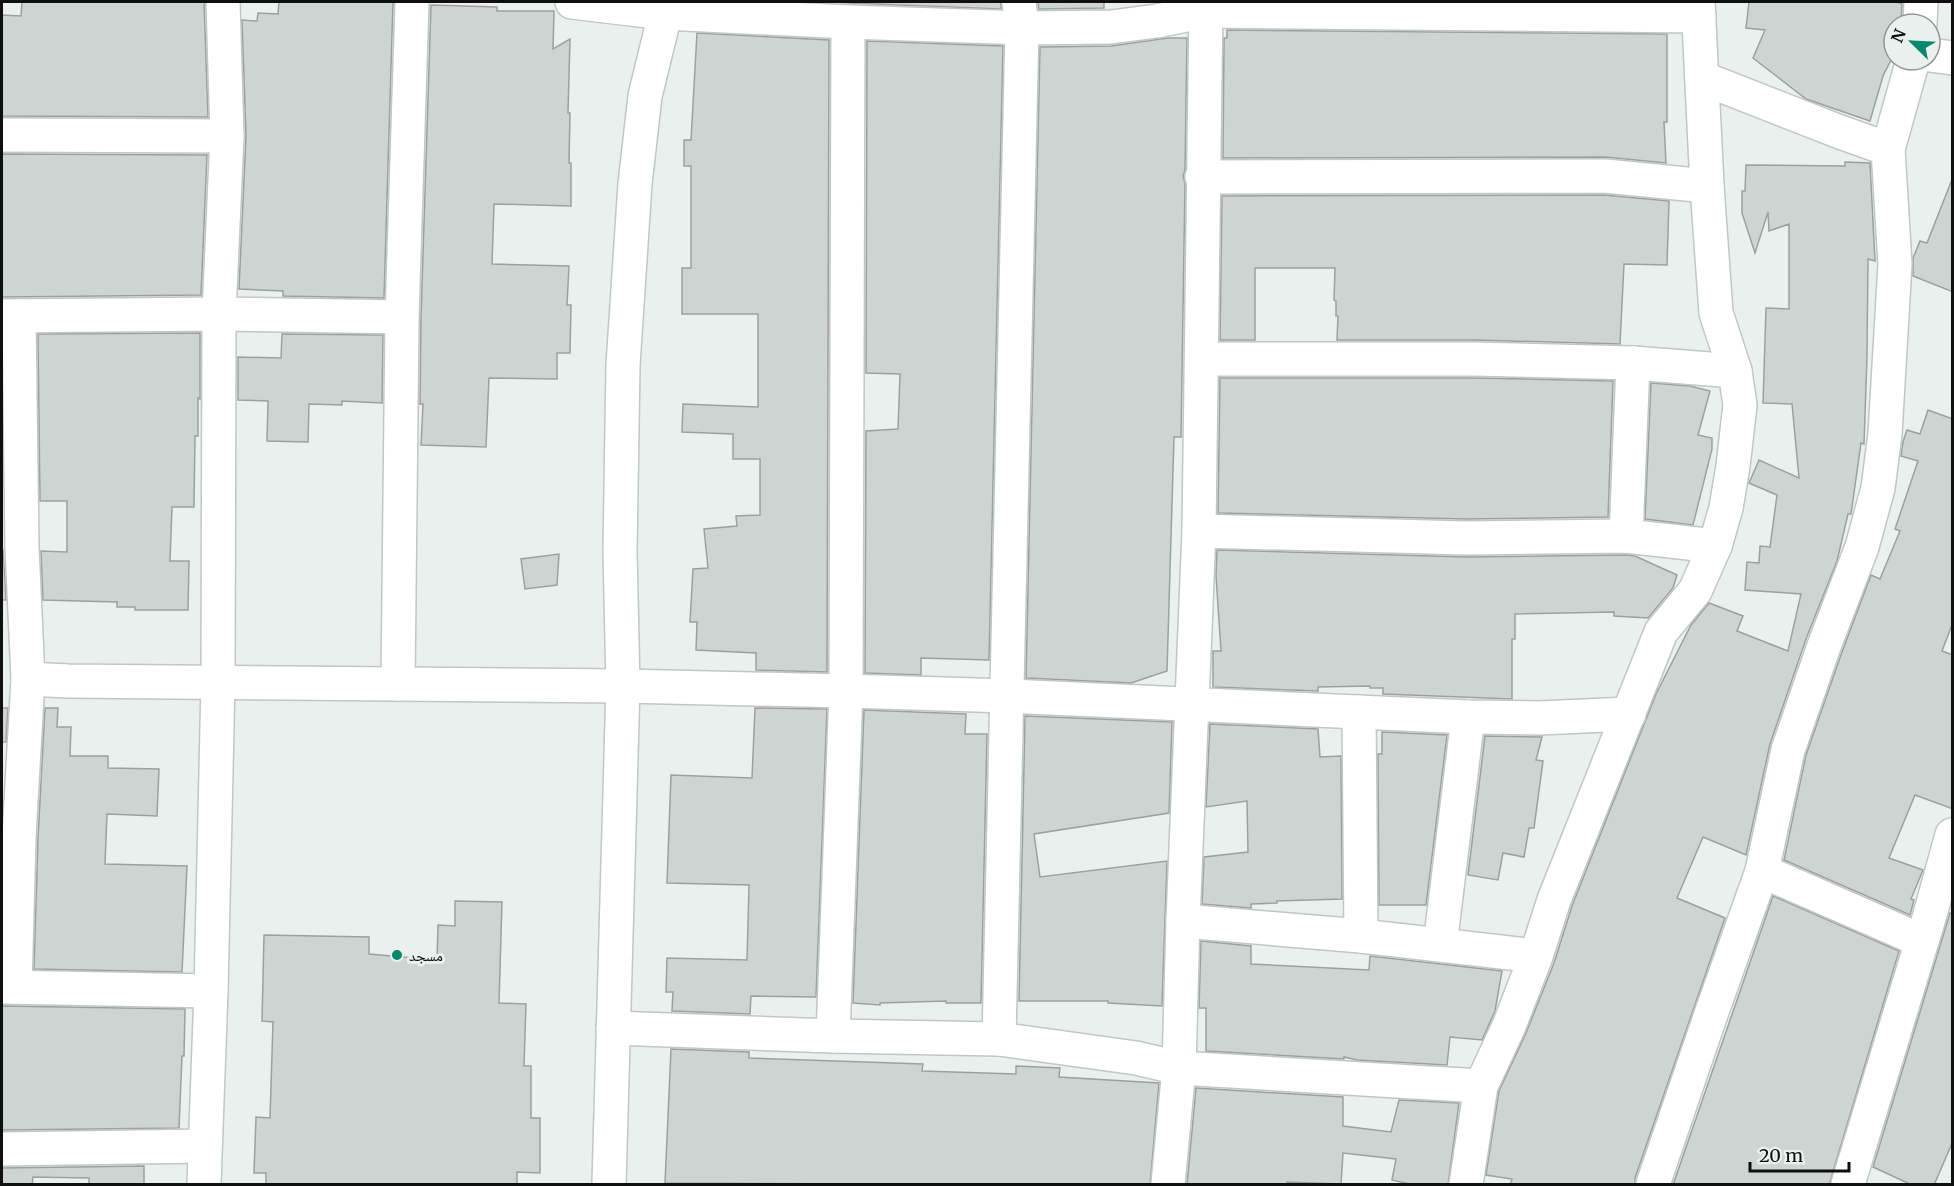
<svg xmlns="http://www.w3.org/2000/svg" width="1954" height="1186" font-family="Merriweather,'Noto Naskh Arabic',serif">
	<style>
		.building { fill: #ced4d2; stroke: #9ca19f; stroke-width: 1.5 }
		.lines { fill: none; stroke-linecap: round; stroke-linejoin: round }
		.minor-casing { stroke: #c1c7c4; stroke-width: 36 }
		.secondary-casing { stroke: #c1c7c4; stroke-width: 36 }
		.minor { stroke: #fff; stroke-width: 33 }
		.secondary { stroke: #fff; stroke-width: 33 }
		.poi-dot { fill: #05886c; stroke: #eaf0ee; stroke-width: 2 }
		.labels { text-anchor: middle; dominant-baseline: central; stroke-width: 6; stroke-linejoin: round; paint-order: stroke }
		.poi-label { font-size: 15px; fill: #0e1010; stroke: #eaf0ee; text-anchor: start }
	</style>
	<rect width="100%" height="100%" fill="#eaf0ee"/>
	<g class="building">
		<polygon points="22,2 204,2 208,117 2,116 2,15 21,16"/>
		<polygon points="279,2 393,2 384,298 283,296 283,291 239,289 246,136 242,20 257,21 258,13 278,14"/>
		<polygon points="835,2 1001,2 1001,9 849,3"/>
		<polygon points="1038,2 1104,2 1104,8 1039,9"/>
		<polygon points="1749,2 1897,2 1902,4 1901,24 1894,24 1894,54 1883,76 1870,121 1806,99 1753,58 1765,30 1746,28"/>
		<polygon points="431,5 497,7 497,11 554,11 553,49 570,39 568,113 570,113 569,163 571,163 571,206 494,204 492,264 569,266 567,305 571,305 570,353 557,353 557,379 489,378 486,447 421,445 423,404 420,404 421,317"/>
		<polygon points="1227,30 1667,34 1667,122 1664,122 1666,163 1605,157 1223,158 1224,38 1227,38"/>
		<polygon points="697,33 829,40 827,672 756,670 756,653 696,650 697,622 690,622 693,569 708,568 704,529 737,526 736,516 760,515 760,459 733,459 733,434 682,432 683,404 758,407 758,314 682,314 682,268 691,268 691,166 684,166 684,140 691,140"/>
		<polygon points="1168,38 1187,38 1185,170 1183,176 1185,183 1181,437 1174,437 1167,671 1131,683 1026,678 1040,47 1111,46"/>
		<polygon points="867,41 1003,46 989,660 921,658 921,675 865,673 866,431 898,429 900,374 866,373"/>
		<polygon points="2,154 207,155 201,295 2,297"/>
		<polygon points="1845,162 1870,163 1875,261 1868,259 1867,356 1864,444 1861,443 1851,514 1848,514 1837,561 1806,639 1770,744 1746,855 1703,837 1677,898 1725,918 1635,1178 1635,1185 1510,1185 1512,1179 1486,1175 1499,1091 1526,1033 1554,963 1572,906 1656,694 1691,625 1709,603 1743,616 1737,631 1788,651 1801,594 1745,590 1747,562 1759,563 1760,546 1770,547 1777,495 1749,483 1759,460 1799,478 1792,404 1763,403 1766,308 1789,309 1789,224 1769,231 1768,212 1755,253 1742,213 1742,191 1745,191 1746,165 1845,166"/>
		<polygon points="1951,182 1953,183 1953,292 1913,276 1913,258 1920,241 1927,243"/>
		<polygon points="1604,195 1669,201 1667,265 1624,264 1620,344 1475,340 1337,340 1338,316 1336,316 1336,301 1334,300 1335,268 1255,268 1255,340 1220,340 1222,196"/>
		<polygon points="200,333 200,399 198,398 198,436 195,436 194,507 172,507 170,561 189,561 188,610 135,610 135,607 117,607 117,602 43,600 41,551 67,552 67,501 40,501 38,334"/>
		<polygon points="282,334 383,335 382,403 342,401 342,405 309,404 308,442 267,441 268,401 238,400 238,357 281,358"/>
		<polygon points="1220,378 1475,378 1613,381 1608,517 1466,519 1218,513"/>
		<polygon points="1651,383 1690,386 1710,391 1698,435 1712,438 1712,449 1693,525 1645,519"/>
		<polygon points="1928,410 1953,419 1953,622 1942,651 1953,655 1953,809 1915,795 1889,858 1923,870 1911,899 1914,900 1910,915 1784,860 1806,755 1842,652 1871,575 1880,579 1900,531 1895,529 1918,461 1901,456 1903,442 1907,430 1920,434"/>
		<polygon points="2,550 3,550 6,600 2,600"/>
		<polygon points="1217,550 1466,557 1625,555 1635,556 1677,575 1673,588 1648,618 1614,616 1614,612 1515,614 1515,639 1512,639 1512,699 1383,694 1383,688 1370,688 1370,686 1318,687 1318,691 1213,687 1213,651 1221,651 1216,575"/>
		<polygon points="559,554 557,585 525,589 521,559"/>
		<polygon points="2,708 8,708 6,742 2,742"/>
		<polygon points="45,708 58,708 57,727 71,727 70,756 108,756 108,768 159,769 157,816 107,814 105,864 187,866 182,972 34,969 38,838"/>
		<polygon points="755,708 827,709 816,997 751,996 750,1014 672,1011 673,992 666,992 667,958 747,960 749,885 667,883 671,775 752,778"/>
		<polygon points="864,710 966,714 965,734 987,734 981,1003 946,1003 946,1001 880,1003 880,1005 853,1003"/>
		<polygon points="1025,716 1172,722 1169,813 1034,834 1040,877 1167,861 1162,1006 1108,1003 1108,1001 1019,1001"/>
		<polygon points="1210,724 1318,729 1320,757 1341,756 1342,899 1277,901 1277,903 1251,904 1251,908 1202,904 1204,857 1248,852 1247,801 1206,807"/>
		<polygon points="1382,732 1447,735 1426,905 1379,905 1378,754 1382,754"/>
		<polygon points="1485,736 1542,737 1536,760 1543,761 1534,828 1529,828 1524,857 1503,853 1498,880 1468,875"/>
		<polygon points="1773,896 1899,951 1830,1182 1828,1185 1673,1185"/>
		<polygon points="455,901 502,902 499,1003 526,1004 524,1066 531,1066 531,1118 540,1118 540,1173 517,1172 517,1185 266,1185 266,1173 254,1173 256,1117 270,1118 273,1022 262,1021 264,935 369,937 369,954 437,960 438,925 455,926"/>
		<polygon points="1950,913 1953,914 1953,1141 1934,1185 1912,1185 1873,1167"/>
		<polygon points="1201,941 1251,946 1251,964 1369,970 1370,956 1502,971 1495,1011 1482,1040 1450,1037 1447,1065 1357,1060 1344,1057 1344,1059 1206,1051 1206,1008 1199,1008"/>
		<polygon points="2,1006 185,1009 184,1056 182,1056 179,1128 2,1130"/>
		<polygon points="671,1049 749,1052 749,1058 923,1064 922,1071 1016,1074 1016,1066 1060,1068 1059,1077 1159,1083 1150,1185 665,1183"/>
		<polygon points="1196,1088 1343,1097 1343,1126 1391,1132 1399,1100 1459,1103 1448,1185 1414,1185 1392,1180 1396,1159 1343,1153 1341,1184 1287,1182 1287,1185 1187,1185"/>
		<polygon points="144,1166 144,1185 89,1185 89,1178 33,1177 32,1185 2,1185 2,1168"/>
	</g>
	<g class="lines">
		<g class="minor-casing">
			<g id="minor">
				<polyline points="572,2 664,13 848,22 1022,28 1111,27 1157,21 1205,11 1699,16"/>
				<polyline points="1920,24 1921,2"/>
				<polyline points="1930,55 1952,58"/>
				<polyline points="2,135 227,136"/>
				<polyline points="1888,149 1913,60"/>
				<polyline points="1202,177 1605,176 1707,186"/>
				<polyline points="2,316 219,314 402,317"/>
				<polyline points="19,316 22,547 28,679 68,681 623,686 846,691 1008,696 1468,717 1539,718 1629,714"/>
				<polyline points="1202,359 1475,359 1633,363 1735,371"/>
				<polyline points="1199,531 1466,538 1626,536 1715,546"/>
				<polyline points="1626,536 1633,363"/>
				<polyline points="398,684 402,317 412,2"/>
				<polyline points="1359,712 1361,936"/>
				<polyline points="1762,871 1922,941"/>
				<polyline points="1183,921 1361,936 1536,956"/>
				<polyline points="1440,945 1468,717"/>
				<polyline points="2,987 211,991"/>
				<polyline points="15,987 19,837 28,679"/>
				<polyline points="613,1028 833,1036 999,1039 1136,1058 1179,1068 1481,1086"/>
				<polyline points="833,1036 846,691 848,22"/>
				<polyline points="999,1039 1022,28 1019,2"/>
				<polyline points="2,1149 204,1146"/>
				<polyline points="204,1184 211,991 218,683 219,314 227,136 223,2"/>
				<polyline points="1168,1184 1179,1068 1183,921 1199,531 1206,2"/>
				<polyline points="1466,1184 1481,1086 1509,1026 1536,956 1554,900 1661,632 1695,591 1715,546 1726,508 1733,466 1740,405 1735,371 1716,313 1707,186 1698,2"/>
				<polyline points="1653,1184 1710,1017 1762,871 1788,750 1824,646 1862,547 1878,488 1885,434 1895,264 1888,149 1840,132 1702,78"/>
				<polyline points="1848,1184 1929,918 1952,835"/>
			</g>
		</g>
		<g class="secondary-casing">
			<polyline id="secondary" points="609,1184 623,686 620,551 623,365 635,184 645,96 668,2"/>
		</g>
		<use href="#minor" class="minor"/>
		<use href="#secondary" class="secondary"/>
	</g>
	<circle class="poi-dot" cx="397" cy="955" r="6"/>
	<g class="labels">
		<g class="poi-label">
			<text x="409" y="955">مسجد</text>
		</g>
	</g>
	<rect width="1954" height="1186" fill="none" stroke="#0e1010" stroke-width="6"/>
	<g transform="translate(1912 42) rotate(294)"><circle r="28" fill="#eaf0ee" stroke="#929695" stroke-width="1.5"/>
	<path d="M0-4.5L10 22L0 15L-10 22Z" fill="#05886c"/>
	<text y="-9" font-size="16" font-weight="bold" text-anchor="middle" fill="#0e1010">N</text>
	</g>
	<path d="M1750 1162v9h99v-9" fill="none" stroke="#0e1010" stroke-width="3"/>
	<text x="1759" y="1162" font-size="18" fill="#0e1010" stroke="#eaf0ee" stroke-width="4.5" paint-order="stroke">20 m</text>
</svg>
